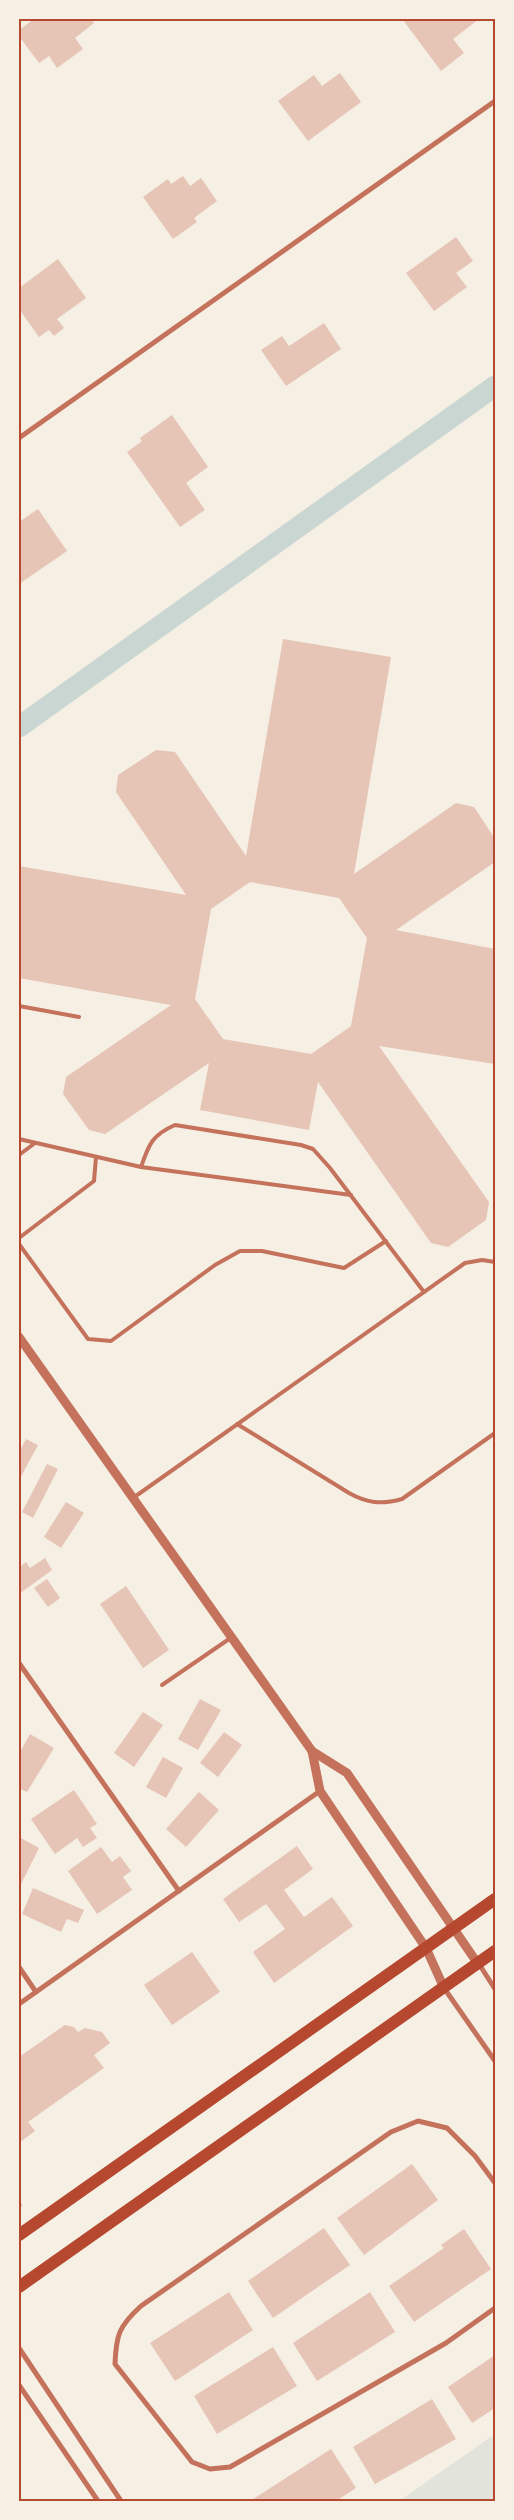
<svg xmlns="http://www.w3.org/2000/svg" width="514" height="2520" font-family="Figtree,sans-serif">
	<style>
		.green { fill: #e2e4dc }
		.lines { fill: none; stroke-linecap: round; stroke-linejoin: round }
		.canal { stroke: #c9d6d2; stroke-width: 21 }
		.building { fill: #e6c5b7; fill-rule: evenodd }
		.path { stroke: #b5482f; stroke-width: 3 }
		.service { stroke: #c5725c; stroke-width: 4 }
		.minor { stroke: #c5725c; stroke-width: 5 }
		.tertiary { stroke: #c5725c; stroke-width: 9 }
		.primary { stroke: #b5482f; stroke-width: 12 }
		.neatline { fill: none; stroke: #b5482f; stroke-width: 2 }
	</style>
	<rect width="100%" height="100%" fill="#f6efe4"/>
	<polygon class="green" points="495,2434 495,2501 399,2501"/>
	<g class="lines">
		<polyline class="canal" points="19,727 495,386"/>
	</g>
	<g class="building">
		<polygon points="34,19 91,19 94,23 75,38 83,49 57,68 49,56 39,63 19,36 19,30"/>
		<polygon points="405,19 479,19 453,39 464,53 441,71 403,20"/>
		<polygon points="340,73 361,102 308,141 278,101 314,75 322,86"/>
		<polygon points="183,176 190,186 201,178 217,201 194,218 197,222 173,239 143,197 168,179 171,184"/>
		<polygon points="456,237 473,261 456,273 467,287 434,311 406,273"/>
		<polygon points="58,259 86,298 57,319 64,328 54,336 49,330 39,337 19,309 19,288"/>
		<polygon points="324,323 341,349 286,386 261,350 282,336 289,346"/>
		<polygon points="172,415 208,467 186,483 205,510 180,527 127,452 142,441 140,438"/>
		<polygon points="38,509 67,551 19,584 19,522"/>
		<path d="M 283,639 L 391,657 L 354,874 L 456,803 L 474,807 L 495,839 L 495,862 L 396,930 L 495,949 L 495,1064 L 379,1046 L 489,1202 L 486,1220 L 448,1247 L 431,1243 L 318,1082 L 309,1130 L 200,1110 L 209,1063 L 105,1134 L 89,1130 L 63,1094 L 66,1077 L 171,1005 L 19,978 L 19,866 L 186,895 L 116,792 L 118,775 L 156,750 L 175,752 L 246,856 ZM 250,882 L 339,898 L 367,938 L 351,1026 L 311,1054 L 223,1039 L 195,999 L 211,909 Z"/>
		<polygon points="26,1439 38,1445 19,1480 19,1452"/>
		<polygon points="47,1464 58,1469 33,1518 22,1512"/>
		<polygon points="66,1502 84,1513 61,1548 44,1537"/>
		<polygon points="45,1558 52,1570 19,1594 19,1568 26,1562 30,1568"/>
		<polygon points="47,1579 60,1598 48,1607 34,1588"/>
		<polygon points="126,1586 169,1650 143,1668 100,1604"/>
		<polygon points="200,1699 221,1710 198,1750 178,1739"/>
		<polygon points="143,1712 163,1725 134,1767 114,1753"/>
		<polygon points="224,1732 242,1745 218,1777 200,1763"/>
		<polygon points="30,1734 54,1748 27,1792 19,1788 19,1754"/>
		<polygon points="163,1757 183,1768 166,1798 146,1787"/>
		<polygon points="74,1790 97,1824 90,1828 97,1838 83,1847 77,1838 55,1854 31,1819"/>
		<polygon points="199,1792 219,1810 186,1847 166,1829"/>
		<polygon points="19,1837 39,1848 21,1884 19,1884"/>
		<polygon points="297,1846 313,1869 284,1890 304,1917 332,1897 353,1926 274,1983 253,1952 285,1929 266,1904 239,1922 223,1899"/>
		<polygon points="101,1847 112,1862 120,1856 131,1871 123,1877 132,1890 97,1914 68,1871"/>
		<polygon points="33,1888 84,1910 78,1923 67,1919 61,1932 22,1914"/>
		<polygon points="192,1952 220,1992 172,2025 144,1985"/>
		<polygon points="65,2025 74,2027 78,2032 85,2028 102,2032 110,2043 94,2055 104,2068 28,2122 35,2131 19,2143 19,2057"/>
		<polygon points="412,2164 438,2200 364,2255 337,2218"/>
		<polygon points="324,2228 350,2265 273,2318 248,2281"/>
		<polygon points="464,2229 491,2269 414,2322 389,2286 444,2248 441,2245"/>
		<polygon points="229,2292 253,2330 175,2381 150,2343"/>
		<polygon points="370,2292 395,2332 317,2381 293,2343"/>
		<polygon points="273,2347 297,2386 217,2434 194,2396"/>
		<polygon points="495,2355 495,2408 472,2423 448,2387"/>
		<polygon points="432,2399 456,2439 375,2484 353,2447"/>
		<polygon points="331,2449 356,2488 336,2501 250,2501"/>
	</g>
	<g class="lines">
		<polyline class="path" points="19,2202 20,2205"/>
		<g class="service">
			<polyline points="19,1006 79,1017"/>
			<polyline points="19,1139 141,1167 351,1195"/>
			<polyline points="19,1155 35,1143"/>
			<path d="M 141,1167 C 149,1144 152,1135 175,1125 L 301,1145 L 313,1149 L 330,1168 L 424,1292"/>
			<polyline points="19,1238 94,1181 96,1157"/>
			<polyline points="19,1244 88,1339 111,1341 215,1265 240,1251 262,1251 344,1268 386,1241"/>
			<path d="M 237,1424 L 349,1493 C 367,1503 381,1505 402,1499 L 495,1433"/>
			<polyline points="133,1498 465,1263 482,1260 495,1262"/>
			<polyline points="162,1685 232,1637"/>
		</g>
		<g class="minor">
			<polyline points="19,438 495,101"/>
			<polyline points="19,1663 179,1891"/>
			<polyline points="479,1964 495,1989"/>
			<polyline points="19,1967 36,1992"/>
			<polyline points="444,1988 495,2061"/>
			<polyline points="19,2004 320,1791"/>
			<path d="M 495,2183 L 475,2156 L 447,2128 L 418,2121 L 391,2132 L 141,2306 C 119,2326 116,2335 115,2364 L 192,2462 L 210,2469 L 230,2467 L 446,2343 L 495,2308"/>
			<polyline points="19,2348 121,2501"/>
			<polyline points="19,2385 98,2501"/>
		</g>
		<g class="tertiary">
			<polyline points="19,1337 312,1751 347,1773 478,1964"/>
			<polyline points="312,1751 320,1791 426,1948 444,1988"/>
		</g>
		<g class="primary">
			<polyline points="19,2235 495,1899"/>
			<polyline points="19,2287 495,1951"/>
		</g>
	</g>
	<rect width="514" height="2520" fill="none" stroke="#f6efe4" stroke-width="40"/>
	<rect x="20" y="20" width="474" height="2480" class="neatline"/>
</svg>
